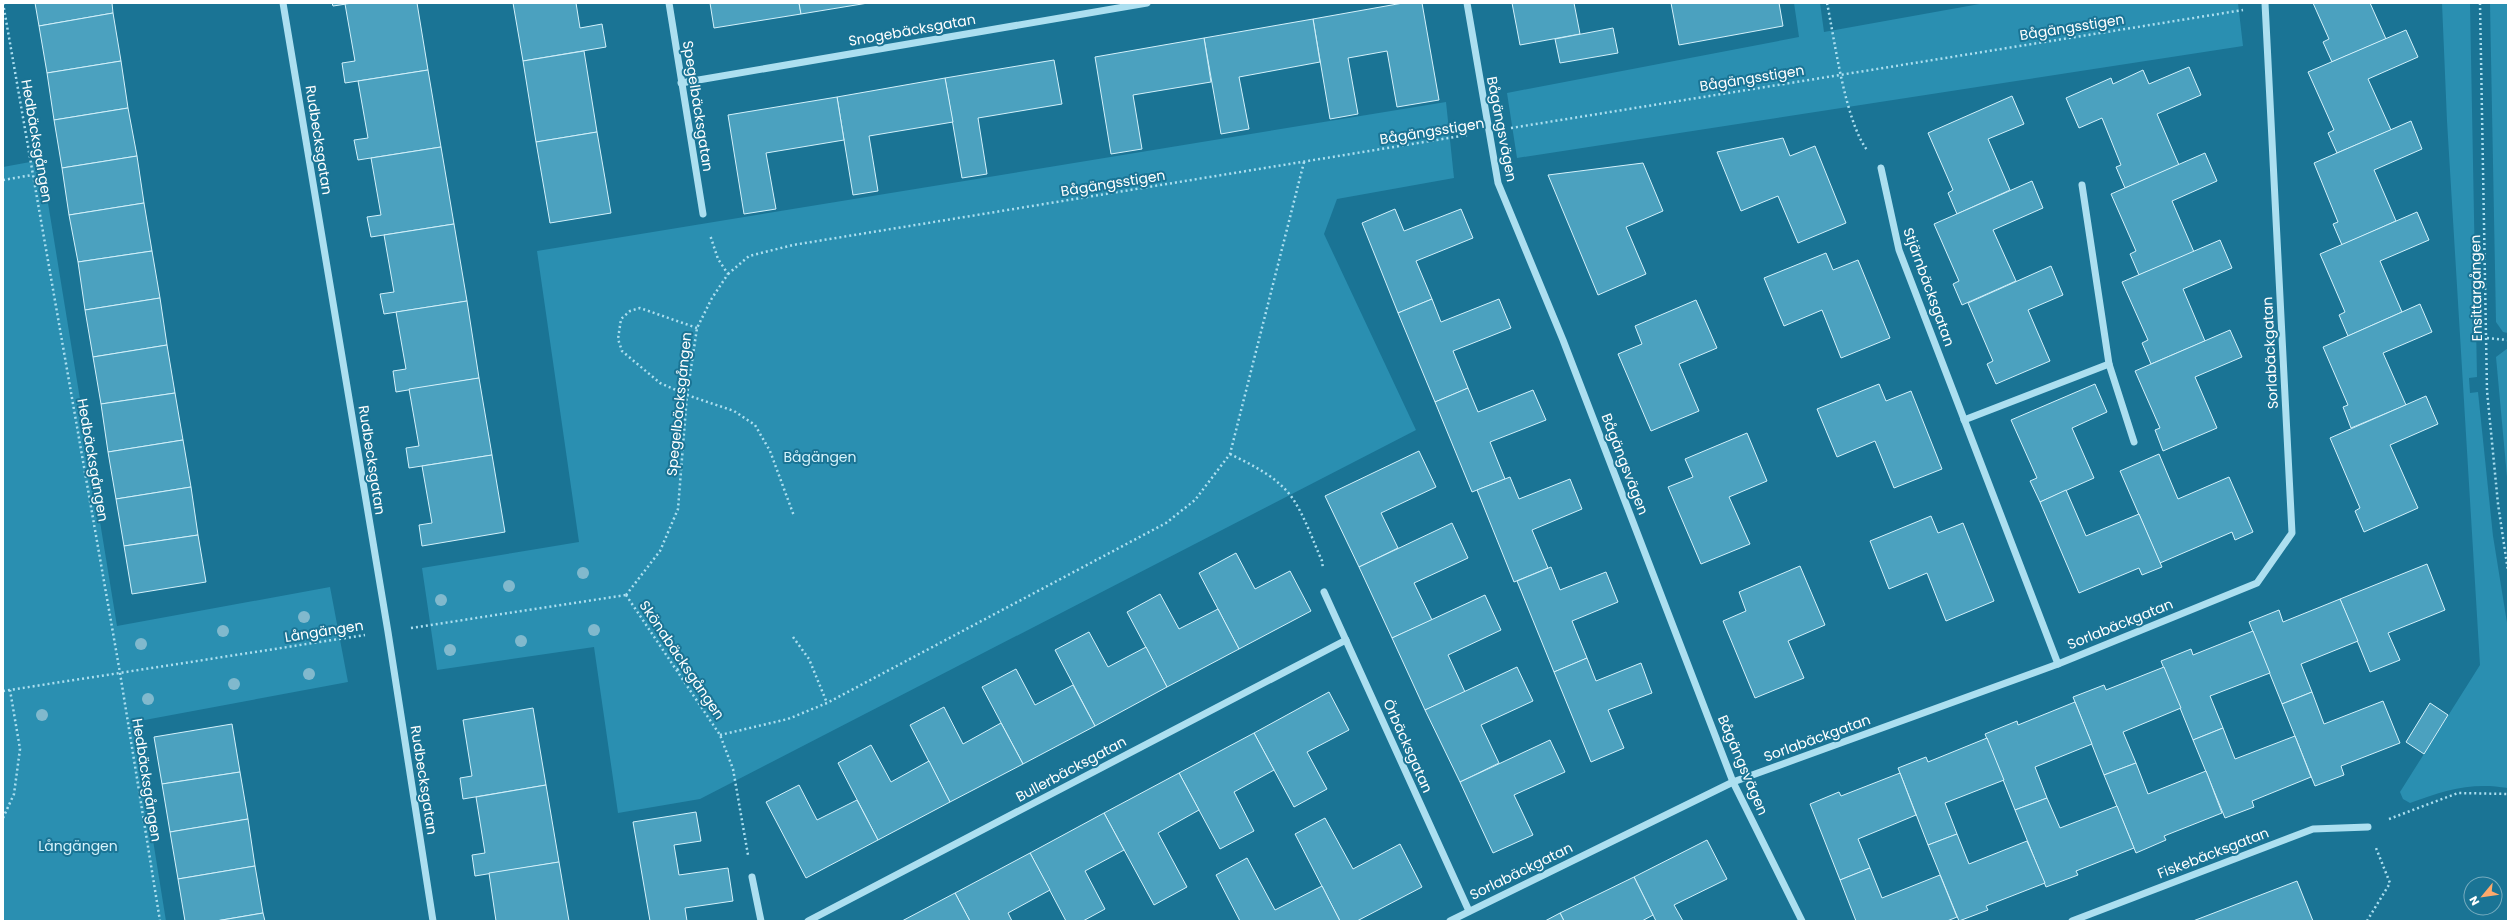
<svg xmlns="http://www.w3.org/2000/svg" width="2511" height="924" font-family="Poppins,sans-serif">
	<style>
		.green { fill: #2a8fb1 }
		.building { fill: #4ba1bf; stroke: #d3f1fb }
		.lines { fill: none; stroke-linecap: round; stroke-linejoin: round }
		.path { stroke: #acdff0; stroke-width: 2.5; stroke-dasharray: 2 3; stroke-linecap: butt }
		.minor { stroke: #acdff0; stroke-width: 7 }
		.tree { fill: #81b9cd }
		.labels { text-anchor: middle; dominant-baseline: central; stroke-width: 4; stroke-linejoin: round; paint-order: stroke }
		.street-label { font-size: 14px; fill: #fff; stroke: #1a7495 }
		.park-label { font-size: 14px; fill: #d5f2fb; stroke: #1a7495 }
	</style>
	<rect width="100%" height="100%" fill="#1a7495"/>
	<g class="green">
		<polygon points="1794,3 1820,3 1824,32 1985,3 2238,3 2243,46 1517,158 1507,93 1799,37"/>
		<path d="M 2442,3 L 2470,3 L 2477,377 L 2469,378 L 2470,393 L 2478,392 L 2493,536 L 2508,629 L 2508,788 C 2471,782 2445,790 2410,803 L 2403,799 L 2400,792 L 2480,665 L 2447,121 Z"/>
		<polygon points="2490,3 2508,3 2508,333 2503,332 2496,322"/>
		<polygon points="1446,102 1454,178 1337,199 1324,234 1416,430 700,799 618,813 594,647 437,670 422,568 579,542 537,251"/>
		<polygon points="41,160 117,626 330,587 348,682 134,722 166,921 3,921 3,167"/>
		<polygon points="2508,348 2508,488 2496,357"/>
	</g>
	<g class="building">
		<polygon points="35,3 112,3 113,13 39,26"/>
		<polygon points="332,3 353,3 333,6"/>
		<polygon points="353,3 417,3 428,70 345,83 342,63 355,61 345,4"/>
		<polygon points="513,3 576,3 580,28 602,24 606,47 523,61"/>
		<polygon points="710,3 799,3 801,14 714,28"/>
		<polygon points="799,3 868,3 801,14"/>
		<polygon points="1403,3 1422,3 1439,100 1397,107 1387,51 1348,58 1358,114 1330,119 1313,19"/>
		<polygon points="1512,3 1574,3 1580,34 1520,45"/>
		<polygon points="1671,3 1779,3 1783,26 1679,45"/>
		<polygon points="2313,3 2370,3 2386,39 2332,62 2323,42 2329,39"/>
		<polygon points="113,13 121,61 47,73 39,26"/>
		<polygon points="1313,19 1320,62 1239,77 1249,129 1221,134 1204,38"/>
		<polygon points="1613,28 1618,53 1560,63 1555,39"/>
		<polygon points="2406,30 2418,57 2368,79 2391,130 2337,153 2328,133 2334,130 2308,72"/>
		<polygon points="1204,38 1211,82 1133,95 1142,149 1111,154 1095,57"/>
		<polygon points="584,51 597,132 536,142 523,61"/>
		<polygon points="1054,60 1062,104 978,118 987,174 962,178 945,78"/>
		<polygon points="121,61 128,108 54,120 47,73"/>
		<polygon points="2189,67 2201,95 2157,114 2179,165 2125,188 2116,167 2121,165 2102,118 2079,128 2066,98 2111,78 2113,84 2143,70 2149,84"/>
		<polygon points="428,70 441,147 358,160 354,140 368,138 358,81"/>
		<polygon points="945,78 953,122 869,136 878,191 853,195 837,97"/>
		<polygon points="2012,96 2024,124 1988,139 2010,190 1957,214 1948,193 1953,190 1928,133"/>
		<polygon points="837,97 844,140 766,153 776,209 744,214 728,115"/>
		<polygon points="128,108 137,156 62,168 54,120"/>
		<polygon points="2411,121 2422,149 2374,170 2396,221 2342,245 2333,224 2338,222 2314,163"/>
		<polygon points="597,132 611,213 550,223 536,142"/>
		<polygon points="1783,138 1790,156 1815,146 1846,223 1798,243 1778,196 1741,211 1717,152"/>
		<polygon points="441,147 454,224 371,237 367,217 381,215 371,158"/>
		<polygon points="2205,153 2217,181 2172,201 2194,252 2139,275 2130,254 2136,251 2111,194"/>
		<polygon points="137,156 144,203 69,215 62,168"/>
		<polygon points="1643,163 1663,211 1626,227 1646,274 1598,295 1548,175"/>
		<polygon points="2032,181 2043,208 1993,230 2016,281 1962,305 1953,284 1959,281 1934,224"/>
		<polygon points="144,203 152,251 78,262 69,215"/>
		<polygon points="1395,209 1404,231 1461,209 1473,238 1416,261 1432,299 1398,313 1362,223"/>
		<polygon points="2417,212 2429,240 2380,261 2402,312 2348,336 2339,315 2345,312 2320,254"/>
		<polygon points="454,224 467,301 384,314 380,294 394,292 384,235"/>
		<polygon points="2220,240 2232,268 2183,289 2205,341 2151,364 2142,343 2148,340 2122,282"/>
		<polygon points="152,251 160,298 85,310 78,262"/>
		<polygon points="1826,253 1833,270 1858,260 1890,338 1841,358 1822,310 1784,326 1764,278"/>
		<polygon points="2051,266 2063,295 2028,310 2050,361 1996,384 1987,364 1993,361 1968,303"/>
		<polygon points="160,298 167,345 93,357 85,310"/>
		<polygon points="1432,299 1441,322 1499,299 1511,328 1453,351 1468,388 1435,402 1398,313"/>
		<polygon points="1696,300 1717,348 1679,364 1699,411 1651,431 1618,354 1642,344 1635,326"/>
		<polygon points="467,301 479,378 396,392 393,371 406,369 396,312"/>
		<polygon points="2420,304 2432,332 2383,353 2406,405 2351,428 2343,407 2348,405 2323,347"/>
		<polygon points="2230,330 2242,357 2195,377 2217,428 2163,451 2155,430 2160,428 2135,371"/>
		<polygon points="167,345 175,393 101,404 93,357"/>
		<polygon points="479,378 492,455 409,468 406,448 419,446 409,389"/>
		<polygon points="1879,384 1886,401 1911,391 1942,469 1894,488 1875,441 1837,457 1817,409"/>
		<polygon points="2095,384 2107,412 2072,428 2094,478 2040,502 2030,481 2037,478 2011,420"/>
		<polygon points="1468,388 1478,412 1533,390 1546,420 1490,442 1505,479 1472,492 1435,402"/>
		<polygon points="175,393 183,440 108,452 101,404"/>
		<polygon points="2426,396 2438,424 2390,445 2418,508 2364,532 2355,511 2360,508 2330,438"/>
		<polygon points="1747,433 1767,481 1729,497 1750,544 1701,564 1668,487 1693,477 1685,459"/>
		<polygon points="183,440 191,487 116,499 108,452"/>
		<polygon points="1419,451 1436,487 1381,513 1398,548 1359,567 1325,496"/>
		<polygon points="2159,454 2178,499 2229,477 2253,532 2235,540 2232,532 2160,563 2120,471"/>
		<polygon points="492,455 505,532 422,546 419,525 432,523 422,466"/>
		<polygon points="1510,477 1519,499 1570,479 1582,509 1532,530 1548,568 1514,582 1477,490"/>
		<polygon points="191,487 198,535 124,546 116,499"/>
		<polygon points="2066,490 2086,536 2139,514 2162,567 2142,575 2139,568 2079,593 2040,502"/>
		<polygon points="1931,516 1938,533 1963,523 1994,601 1946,621 1927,573 1889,589 1870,541"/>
		<polygon points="1452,523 1468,558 1414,583 1432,620 1392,638 1359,567"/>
		<polygon points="198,535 206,582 132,594 124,546"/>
		<polygon points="1236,553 1255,589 1290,571 1311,611 1239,649 1199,573"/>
		<polygon points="2427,564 2445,610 2388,633 2400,660 2370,672 2340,599"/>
		<polygon points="1800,566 1825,625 1788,641 1804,678 1755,698 1723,621 1746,611 1739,592"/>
		<polygon points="1551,567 1560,590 1606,572 1618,602 1572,621 1587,658 1554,672 1517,581"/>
		<polygon points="1160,594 1179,629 1218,609 1239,649 1167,687 1127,612"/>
		<polygon points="1485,595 1501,630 1448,655 1465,692 1425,710 1392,638"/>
		<polygon points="2340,599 2358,641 2301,664 2312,692 2282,704 2249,622 2279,610 2283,622"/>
		<polygon points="2253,631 2270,673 2210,696 2223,728 2193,740 2161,661 2191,649 2193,655"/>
		<polygon points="1089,632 1108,667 1146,647 1167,687 1095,726 1055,650"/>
		<polygon points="1587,658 1596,681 1641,663 1652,693 1608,710 1624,748 1591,762 1554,672"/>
		<polygon points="1517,667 1533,701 1481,725 1499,763 1460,782 1425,710"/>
		<polygon points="2164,667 2181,708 2123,732 2136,763 2104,775 2073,697 2104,685 2106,690"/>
		<polygon points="1016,669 1035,705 1073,685 1095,726 1023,764 982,687"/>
		<polygon points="1329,692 1349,730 1307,752 1327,789 1294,807 1254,733"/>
		<polygon points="2312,692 2324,724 2383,701 2400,743 2341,766 2344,775 2315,786 2282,704"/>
		<polygon points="2075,702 2092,744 2035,767 2047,798 2015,810 1985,734 2017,721 2018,725"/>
		<polygon points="2430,703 2448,715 2424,754 2406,742"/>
		<polygon points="944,707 963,744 1001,723 1023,764 950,802 910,725"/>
		<polygon points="533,708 546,785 463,799 460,778 472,776 463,720"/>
		<polygon points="232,724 240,772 162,784 154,737"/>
		<polygon points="2223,728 2235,759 2295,736 2311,777 2252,801 2254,807 2225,818 2193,740"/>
		<polygon points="1254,733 1274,770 1234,792 1254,831 1220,849 1179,773"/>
		<polygon points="1987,738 2004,780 1945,803 1957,834 1928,845 1898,768 1926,757 1928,762"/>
		<polygon points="1550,740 1565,772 1514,795 1533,835 1493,853 1460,782"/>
		<polygon points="871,745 891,782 929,761 950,802 878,840 838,763"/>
		<polygon points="2136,763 2148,794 2206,771 2222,813 2164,836 2166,840 2136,853 2104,775"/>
		<polygon points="240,772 248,819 170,832 162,784"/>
		<polygon points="1179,773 1199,810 1158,833 1187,887 1154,905 1104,813"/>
		<polygon points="1900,773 1916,815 1858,839 1870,868 1840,880 1810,804 1839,792 1841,796"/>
		<polygon points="546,785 559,862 475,876 472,855 485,853 476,797"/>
		<polygon points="799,785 817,820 857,800 878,840 806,878 766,802"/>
		<polygon points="2047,798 2060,828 2117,806 2134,848 2076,871 2078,875 2046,887 2015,810"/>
		<polygon points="696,812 701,841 674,845 679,875 728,868 733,901 685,908 687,921 650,921 633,822"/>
		<polygon points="1104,813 1124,850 1085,871 1105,909 1083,921 1066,921 1030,853"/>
		<polygon points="1325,818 1353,869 1400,844 1422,887 1357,921 1340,921 1295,834"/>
		<polygon points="248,819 255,866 178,879 170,832"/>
		<polygon points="1957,834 1969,864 2027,841 2045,883 1986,906 1988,910 1959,921 1928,845"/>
		<polygon points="1707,840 1727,879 1674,905 1683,921 1656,921 1634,877"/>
		<polygon points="1030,853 1050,890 1008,913 1012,921 970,921 955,893"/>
		<polygon points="1247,858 1275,910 1322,886 1340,921 1240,921 1216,875"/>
		<polygon points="559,862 569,921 496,921 489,873"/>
		<polygon points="255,866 263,913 216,921 185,921 178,879"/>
		<polygon points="1870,868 1882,898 1940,875 1957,917 1947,921 1856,921 1840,880"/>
		<polygon points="1634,877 1653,915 1642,921 1564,921 1560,913"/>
		<polygon points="2297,881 2313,921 2193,921"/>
		<polygon points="955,893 970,921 902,921"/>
		<polygon points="263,913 265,921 216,921"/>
		<polygon points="1560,913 1564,921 1545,921"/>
	</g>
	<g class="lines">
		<g class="path">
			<polyline points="3,3 120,673 160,921"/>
			<path d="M 1827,3 C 1835,42 1845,120 1867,150"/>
			<polyline points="2480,3 2487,391 2498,504 2508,571"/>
			<polyline points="1511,128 2243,10"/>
			<polyline points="3,180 32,175"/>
			<polyline points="728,274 749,256 793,245 1467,135"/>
			<polyline points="697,328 640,308 630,311 621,319 618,339 622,351 660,383 687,395 734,411 755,425 770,451 794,516"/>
			<polyline points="2487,338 2508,340"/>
			<path d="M 1230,454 C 1252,465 1278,477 1293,499 C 1305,517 1313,541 1322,561 L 1323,569"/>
			<polyline points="626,595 660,551 678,509 687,395 697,328 712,298 728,274 718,259 710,235"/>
			<polyline points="626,595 720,735 733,769 748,855"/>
			<polyline points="411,628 626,595"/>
			<polyline points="793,637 809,659 827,703"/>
			<polyline points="677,670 686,663"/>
			<polyline points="3,691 365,635"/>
			<polyline points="720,735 788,719 827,703 1166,523 1195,500 1230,454 1304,162"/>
			<polyline points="3,818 14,794 20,749 10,690"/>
			<polyline points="2389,819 2458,793 2508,794"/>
			<polyline points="2367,921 2390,883 2376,848"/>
		</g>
		<g class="minor">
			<polyline points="283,3 388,632 433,921"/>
			<polyline points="669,3 703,214"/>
			<polyline points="1467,3 1498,183 1563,340 1733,782 1802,921"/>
			<polyline points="681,83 1147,3"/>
			<polyline points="1881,168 1899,250 2058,664"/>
			<polyline points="2082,185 2109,364 2134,442"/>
			<polyline points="1964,420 2109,364"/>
			<polyline points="1324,592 1469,911"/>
			<polyline points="752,877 761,921"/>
			<polyline points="808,921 1346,640"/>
			<polyline points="1450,921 1733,782 2058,664 2257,583 2292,533 2265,3"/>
			<polyline points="2072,921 2313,829 2368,827"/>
		</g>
	</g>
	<g class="tree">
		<circle cx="583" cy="573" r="6"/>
		<circle cx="509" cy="586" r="6"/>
		<circle cx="441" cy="600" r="6"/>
		<circle cx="304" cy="617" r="6"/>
		<circle cx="594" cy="630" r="6"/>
		<circle cx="223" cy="631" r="6"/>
		<circle cx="521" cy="641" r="6"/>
		<circle cx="141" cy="644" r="6"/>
		<circle cx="450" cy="650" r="6"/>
		<circle cx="309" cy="674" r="6"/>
		<circle cx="234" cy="684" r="6"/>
		<circle cx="148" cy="699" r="6"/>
		<circle cx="42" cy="715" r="6"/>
	</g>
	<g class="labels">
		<g class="street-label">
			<text transform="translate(2072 27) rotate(-9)">Bågängsstigen</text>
			<text transform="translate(912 30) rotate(-10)">Snogebäcksgatan</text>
			<text transform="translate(1752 78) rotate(-9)">Bågängsstigen</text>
			<text transform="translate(698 106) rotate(81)">Spegelbäcksgatan</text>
			<text transform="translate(1502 129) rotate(79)">Bågängsvägen</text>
			<text transform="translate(1432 131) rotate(-9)">Bågängsstigen</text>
			<text transform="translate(319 140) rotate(81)">Rudbecksgatan</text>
			<text transform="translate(37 141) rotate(80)">Hedbäcksgången</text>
			<text transform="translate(1113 183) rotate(-9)">Bågängsstigen</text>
			<text transform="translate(1929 287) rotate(70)">Stjärnbäcksgatan</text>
			<text transform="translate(2476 288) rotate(-91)">Ensittargången</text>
			<text transform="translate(2270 353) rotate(-93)">Sorlabäckgatan</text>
			<text transform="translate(679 404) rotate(-84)">Spegelbäcksgången</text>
			<text transform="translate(93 460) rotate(80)">Hedbäcksgången</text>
			<text transform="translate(372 460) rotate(81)">Rudbecksgatan</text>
			<text transform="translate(1625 464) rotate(69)">Bågängsvägen</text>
			<text transform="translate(2120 624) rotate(-22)">Sorlabäckgatan</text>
			<text transform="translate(324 631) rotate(-9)">Långängen</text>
			<text transform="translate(682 660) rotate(56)">Skönabäcksgången</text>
			<text transform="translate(1817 738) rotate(-20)">Sorlabäckgatan</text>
			<text transform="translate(1408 746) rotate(66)">Örbäcksgatan</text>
			<text transform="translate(1743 765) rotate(67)">Bågängsvägen</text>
			<text transform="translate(1071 769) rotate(-28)">Bullerbäcksgatan</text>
			<text transform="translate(147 780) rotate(81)">Hedbäcksgången</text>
			<text transform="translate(424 780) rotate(81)">Rudbecksgatan</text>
			<text transform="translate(2213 853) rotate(-21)">Fiskebäcksgatan</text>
			<text transform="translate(1521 871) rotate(-26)">Sorlabäckgatan</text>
		</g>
		<g class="park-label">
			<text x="820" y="457">Bågängen</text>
			<text x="78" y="846">Långängen</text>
		</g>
	</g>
	<rect width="2511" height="924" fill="none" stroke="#ffffff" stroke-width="8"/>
	<g transform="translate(2483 896) rotate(241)"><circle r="19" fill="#1a7495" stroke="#76acbf"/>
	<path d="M0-3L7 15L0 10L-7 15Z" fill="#ffa96b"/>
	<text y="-6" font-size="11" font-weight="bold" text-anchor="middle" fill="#ffffff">N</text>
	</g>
</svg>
